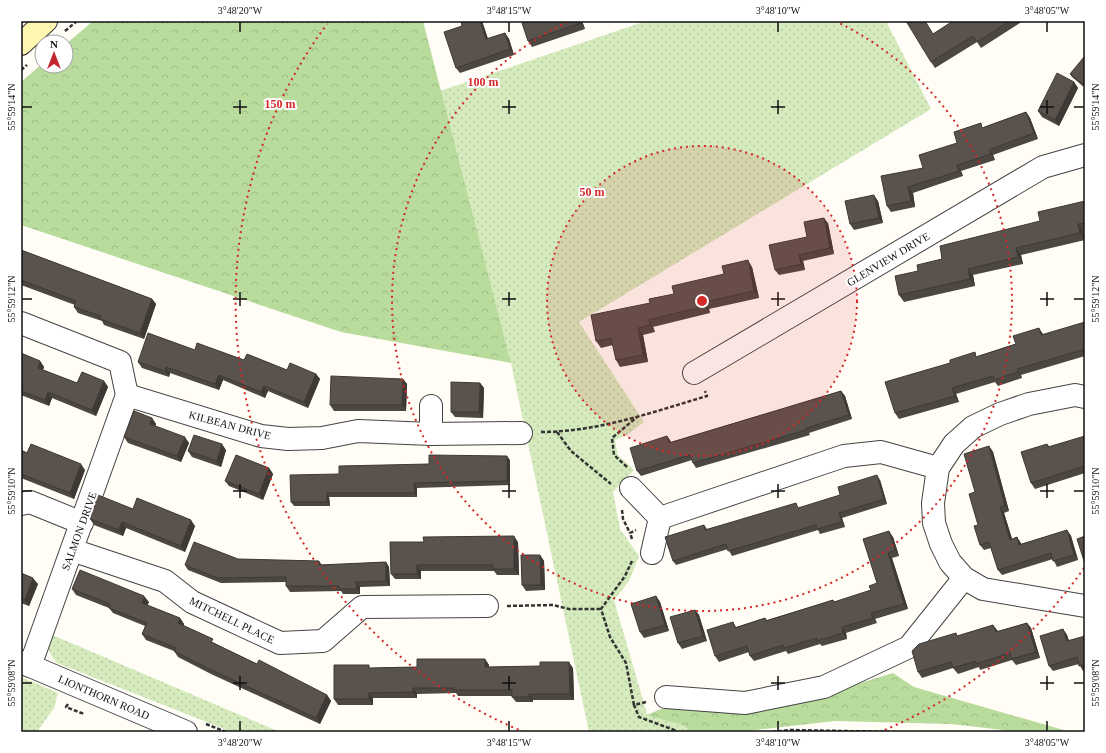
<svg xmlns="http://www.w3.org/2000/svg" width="1106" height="753" font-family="Georgia,serif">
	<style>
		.grass { fill: url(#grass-dots) }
		.forest { fill: url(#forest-crowns) }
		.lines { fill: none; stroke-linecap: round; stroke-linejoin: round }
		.minor-casing { stroke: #444; stroke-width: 24 }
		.tertiary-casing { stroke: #444; stroke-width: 24 }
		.secondary-casing { stroke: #333; stroke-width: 24 }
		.path { stroke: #333; stroke-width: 2.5; stroke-dasharray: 4 2; stroke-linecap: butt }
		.minor { stroke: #fff; stroke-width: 22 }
		.tertiary { stroke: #fff; stroke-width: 22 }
		.secondary { stroke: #fff6b0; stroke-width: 22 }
		.wall { fill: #4d4742 }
		.shaded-wall { fill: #3f3936 }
		.building { fill: #5a524d; stroke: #3f3936 }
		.ticks { fill: none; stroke: #111; stroke-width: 1.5 }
		.ring { fill: none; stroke: #d62828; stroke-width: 2; stroke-dasharray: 2 4 }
		.labels { text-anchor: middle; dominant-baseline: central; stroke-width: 4; stroke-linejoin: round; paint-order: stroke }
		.street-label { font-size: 11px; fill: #111; stroke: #fff }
		.centre { fill: #d62828; stroke: #fff; stroke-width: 2 }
		.ring-label { font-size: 12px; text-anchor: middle; font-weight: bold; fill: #d62828; stroke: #fff; stroke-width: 4; stroke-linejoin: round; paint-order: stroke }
		.neatline { fill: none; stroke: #111; stroke-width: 1.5 }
		.ticks-label { font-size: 10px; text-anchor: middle; fill: #111 }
	</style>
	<defs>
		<pattern id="grass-dots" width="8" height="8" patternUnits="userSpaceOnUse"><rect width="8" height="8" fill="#d5ebbd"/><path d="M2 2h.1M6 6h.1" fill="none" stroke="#b6c8a1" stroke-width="1.8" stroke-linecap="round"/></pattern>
		<pattern id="forest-crowns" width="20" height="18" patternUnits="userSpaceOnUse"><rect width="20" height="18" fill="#b9dc9c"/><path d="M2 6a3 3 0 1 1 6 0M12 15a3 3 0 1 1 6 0" fill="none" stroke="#9ebc85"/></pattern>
	</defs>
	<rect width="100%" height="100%" fill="#fffdf5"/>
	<g class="grass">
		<polygon points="646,21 886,21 931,109 579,322 644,422 627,435 615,440 618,455 634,470 613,492 620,529 639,556 629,581 614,600 647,714 682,725 692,732 589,732 511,363 440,91"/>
		<path d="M 50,634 L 280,732 L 232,732 L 57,663 C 49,654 45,646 50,634 Z"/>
		<polygon points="21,677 58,693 54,708 37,732 21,732"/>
	</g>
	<g class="forest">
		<polygon points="93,21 423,21 511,363 341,332 21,225 21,82 42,64 42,66 66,66 66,44"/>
		<polygon points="893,673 914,687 1067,731 1085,732 1021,732 951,724 835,721 738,732 692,732 682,725 647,715 668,706 814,697"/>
	</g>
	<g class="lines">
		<g class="minor-casing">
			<g id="minor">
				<polyline points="21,323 120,362 127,395"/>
				<polyline points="694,373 1043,167 1085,155"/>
				<polyline points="127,395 261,436 288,439 322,438 358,431 431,434 521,433"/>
				<polyline points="1085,397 1075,395 1029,404 1000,414 973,427 954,444 938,468 933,503 934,523 941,544 950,562 964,578 983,589 1085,606"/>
				<polyline points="431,434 431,406"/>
				<polyline points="631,488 660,518 652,553"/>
				<polyline points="21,504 30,502 82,523"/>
				<polyline points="660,518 844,456 881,452 938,468"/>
				<polyline points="72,550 165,581 192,602 280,643 323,641 362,607 487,606"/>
				<polyline points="30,666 127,395"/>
				<polyline points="666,697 745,703 824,687 909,647 964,578"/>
			</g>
		</g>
		<g class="tertiary-casing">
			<polyline id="tertiary" points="21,662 186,732"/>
		</g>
		<g class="secondary-casing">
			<polyline id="secondary" points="21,44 46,21"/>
		</g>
		<g class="path">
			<polyline points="65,31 77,21"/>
			<polyline points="21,70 27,65"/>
			<path d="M 541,432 C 597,432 653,412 707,396 L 705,391"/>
			<polyline points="557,432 571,451 611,484"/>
			<polyline points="627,467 614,455 612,438 637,417"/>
			<polyline points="622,510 623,519 630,533"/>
			<polyline points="632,539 630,533 636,530"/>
			<polyline points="632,561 625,576 601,609 610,637 626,663 634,705"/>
			<polyline points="507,606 553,605 569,609 601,609"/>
			<polyline points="646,702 634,705 639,717 677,731 676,732"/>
			<polyline points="68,704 66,707 84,714"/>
			<polyline points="206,724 226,732"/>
			<polyline points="772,732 790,730 896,732"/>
		</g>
		<use href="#minor" class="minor"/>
		<use href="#tertiary" class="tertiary"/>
		<use href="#secondary" class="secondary"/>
	</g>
	<g class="wall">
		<polygon points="461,21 482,21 488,39 505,33 509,39 514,55 460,73 456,68 462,26"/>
		<polygon points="528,21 582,21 585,29 532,47 528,41"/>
		<polygon points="953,21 1023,21 981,48 977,42 935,68 931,62 933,34"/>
		<polygon points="1085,57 1085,88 1072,77 1070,74"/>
		<polygon points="1074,82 1078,88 1059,126 1042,117 1038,111"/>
		<polygon points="1026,112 1030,118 1038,139 993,155 995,160 961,171 963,176 913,193 915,207 891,212 887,206 923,168 957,143 984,127"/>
		<polygon points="878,201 883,223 854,230 850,224"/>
		<polygon points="1085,201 1085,230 1083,231 1085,240 1021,255 1023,264 973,275 975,286 904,302 899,295 918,271 942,259 1040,221"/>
		<polygon points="828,223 834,254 803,261 805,270 779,275 775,270 807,237"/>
		<polygon points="21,250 152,299 156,304 144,339 104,325 102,321 78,313 74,307 75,305 21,285"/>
		<polygon points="752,267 759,298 709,309 710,313 653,327 655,332 643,335 648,362 620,367 616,360 613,345 601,348 596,341 674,294 724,274"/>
		<polygon points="1085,322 1085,356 1021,375 1022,378 998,386 995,382 956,394 959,402 899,419 895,413 978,356 1043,335"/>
		<polygon points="195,350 287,370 316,374 320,379 308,408 268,391 265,398 223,380 219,390 170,373 169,377 142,368 138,362"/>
		<polygon points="21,353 40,361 44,367 43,370 77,383 104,381 108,387 96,416 52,398 49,406 21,395"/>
		<polygon points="403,379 407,384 406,411 334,411 330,405"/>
		<polygon points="480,383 484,388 483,418 455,417 451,412"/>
		<polygon points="841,391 845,396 852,419 809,433 810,435 696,468 693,463 692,460 641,476 637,471 667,436 671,442"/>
		<polygon points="152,418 156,424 155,426 189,443 181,462 128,443 124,437"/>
		<polygon points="1085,436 1085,473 1035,489 1031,483 1047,444 1050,447"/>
		<polygon points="989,446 993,452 1009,511 1004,513 1012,539 1017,537 1021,544 1067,530 1071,536 1078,560 1057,567 1053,559 1002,575 998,570 991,548 984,550 980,545 975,492"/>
		<polygon points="21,450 27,453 85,470 74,499 21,478"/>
		<polygon points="226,450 221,467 192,457 188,451"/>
		<polygon points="510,460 510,485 417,488 417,497 329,497 330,506 294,506 291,502 339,474 429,464"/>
		<polygon points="269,468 273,474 263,500 229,486 225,481"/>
		<polygon points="880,480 887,504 842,518 845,527 820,534 818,530 732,556 728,549 676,565 673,561 704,525 707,529 799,508 840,495"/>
		<polygon points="133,509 195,526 185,552 126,528 123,536 94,525 90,519"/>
		<polygon points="893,537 899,556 892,558 908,609 875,619 877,623 846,633 847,639 822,646 820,644 788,654 786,651 754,661 750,656 749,652 719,662 715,656 733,622 736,627 765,618 767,620 833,600 835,602 871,590 877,583"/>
		<polygon points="390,542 518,542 519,575 497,575 494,571 421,571 421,579 395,579 391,574"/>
		<polygon points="540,555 544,561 545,590 526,591 522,585"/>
		<polygon points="238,559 319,561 322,565 386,562 389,567 390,586 360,587 360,594 343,594 341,591 290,592 286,586 286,582 221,583 188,570 185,565"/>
		<polygon points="21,573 38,584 29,606 21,603"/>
		<polygon points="72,589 149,602 147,605 180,618 184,624 184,626 216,644 257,664 327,695 331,701 320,724 211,674 178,657 174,651 146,640 142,634 145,626 113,613 109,608 76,595"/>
		<polygon points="656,596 660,602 669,631 644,638 640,632"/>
		<polygon points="695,610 699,615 707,641 682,649 678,643"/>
		<polygon points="1027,623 1031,628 1040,658 1016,665 1012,660 980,670 979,667 958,674 953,668 922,678 918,672 958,636 993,625 998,631"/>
		<polygon points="1063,629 1067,635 1069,641 1085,636 1085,671 1083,671 1079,664 1053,671 1049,666"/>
		<polygon points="485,659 489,665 489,667 573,668 574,700 533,700 533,702 516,702 512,697 512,696 458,696 456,693 417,694 417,698 373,698 373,705 338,705 334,699 371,668 417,667"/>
	</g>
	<g class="shaded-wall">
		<polygon points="480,21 482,21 490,45 486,39"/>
		<polygon points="580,21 582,21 585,29 581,23"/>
		<polygon points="505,33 509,39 514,55 510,49"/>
		<polygon points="1074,82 1078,88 1059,126 1055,120"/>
		<polygon points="1026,112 1030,118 1038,139 1034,133"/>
		<polygon points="989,150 993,155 995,160 991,154"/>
		<polygon points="957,165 961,171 963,176 959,171"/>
		<polygon points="908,187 913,193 915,207 911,201"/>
		<polygon points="874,195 878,201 883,223 879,218"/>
		<polygon points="824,218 828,223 834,254 830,248"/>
		<polygon points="1078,224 1083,231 1085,240 1080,233"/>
		<polygon points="1016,248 1021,255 1023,264 1018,257"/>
		<polygon points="799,255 803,261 805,270 801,264"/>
		<polygon points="748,260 752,267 759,298 754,291"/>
		<polygon points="968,269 973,275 975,286 970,279"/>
		<polygon points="152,299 156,304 144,339 140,333"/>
		<polygon points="704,302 709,309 710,313 705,306"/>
		<polygon points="649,320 653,327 655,332 650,325"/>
		<polygon points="638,328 643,335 648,362 643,355"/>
		<polygon points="1039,328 1043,334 1045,341 1041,335"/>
		<polygon points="40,361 44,367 42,373 38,368"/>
		<polygon points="166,367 170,373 169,377 165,371"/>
		<polygon points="1017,369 1021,375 1022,378 1018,372"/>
		<polygon points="316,374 320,379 308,408 304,402"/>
		<polygon points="219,375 223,380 219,390 215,384"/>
		<polygon points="403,379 407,384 406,411 402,405"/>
		<polygon points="104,381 108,387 96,416 92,410"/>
		<polygon points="480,383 484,388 483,418 479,412"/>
		<polygon points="264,386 268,391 265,398 261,392"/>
		<polygon points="952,388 956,394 959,402 955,396"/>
		<polygon points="841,391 845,396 852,419 849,415"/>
		<polygon points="48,392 52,398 49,406 45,400"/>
		<polygon points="152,418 156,424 154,430 150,424"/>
		<polygon points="667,436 670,440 673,448 669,443"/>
		<polygon points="185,437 189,443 181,462 177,456"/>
		<polygon points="222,444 226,450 221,467 217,461"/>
		<polygon points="989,446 993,452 1009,511 1005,506"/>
		<polygon points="507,456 510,460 510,485 507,481"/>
		<polygon points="81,464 85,470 74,499 70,493"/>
		<polygon points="269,468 273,474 263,500 259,494"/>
		<polygon points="877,475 880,480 887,504 884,499"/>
		<polygon points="414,483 417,488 417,497 415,493"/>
		<polygon points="327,493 329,497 330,506 327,502"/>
		<polygon points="1000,507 1004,513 1014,545 1010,540"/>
		<polygon points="839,513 842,518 845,527 842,522"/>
		<polygon points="191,520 195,526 185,552 181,546"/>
		<polygon points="122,522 126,528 123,536 119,530"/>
		<polygon points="1067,530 1071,536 1078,560 1074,555"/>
		<polygon points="889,531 893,537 899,556 895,550"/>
		<polygon points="514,536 518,542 519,575 514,569"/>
		<polygon points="1017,537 1021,543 1023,550 1019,545"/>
		<polygon points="888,553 892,558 908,609 904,604"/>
		<polygon points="540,555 544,561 545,590 541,585"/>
		<polygon points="386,562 389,567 390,586 386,581"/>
		<polygon points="417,565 421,571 421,579 417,574"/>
		<polygon points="33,578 38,584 29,606 25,600"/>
		<polygon points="356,582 360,587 360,594 357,589"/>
		<polygon points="144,596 149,602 146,609 142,603"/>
		<polygon points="656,596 660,602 669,631 665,625"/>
		<polygon points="695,610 699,615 707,641 703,636"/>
		<polygon points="871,613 875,619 877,623 873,618"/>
		<polygon points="180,618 184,624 182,629 178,623"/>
		<polygon points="1027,623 1031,628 1040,658 1036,652"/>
		<polygon points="993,625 997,631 1000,638 996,632"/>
		<polygon points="842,627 846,633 847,639 843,633"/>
		<polygon points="1063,629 1067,635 1071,647 1067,641"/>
		<polygon points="485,659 489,665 489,672 485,667"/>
		<polygon points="569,662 573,668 574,700 570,694"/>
		<polygon points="413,688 417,694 417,698 413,692"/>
		<polygon points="369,693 373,698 373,705 369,699"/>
		<polygon points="529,694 533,700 533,702 529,697"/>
		<polygon points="327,695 331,701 320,724 316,718"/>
	</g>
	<g class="building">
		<polygon points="461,21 480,21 486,39 505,33 510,49 456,68 444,32 462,26"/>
		<polygon points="528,21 580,21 581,23 528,41 522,23"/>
		<polygon points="906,21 925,21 933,34 953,21 1010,21 977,42 973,36 931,62"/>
		<polygon points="1084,57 1085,57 1085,86 1070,74"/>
		<polygon points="1057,73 1074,82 1055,120 1038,111"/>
		<polygon points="1026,112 1034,133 989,150 991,154 957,165 959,171 908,187 911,201 887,206 881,176 923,168 919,155 957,143 954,132 981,123 982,128"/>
		<polygon points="874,195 879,218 850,224 845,201"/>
		<polygon points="1085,201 1085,223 1078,224 1080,233 1016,248 1018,257 968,269 970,279 899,295 895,276 918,271 917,265 942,259 940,246 1040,221 1038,212"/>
		<polygon points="824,218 830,248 799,255 801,264 775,270 769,245 807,237 804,222"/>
		<polygon points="21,250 152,299 140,333 100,319 101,316 74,307 76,301 21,280"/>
		<polygon points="748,260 754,291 704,302 705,306 649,320 650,325 638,328 643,355 616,360 611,338 596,341 591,315 650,303 649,299 674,294 672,286 724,274 722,266"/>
		<polygon points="1085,322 1085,349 1017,369 1018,372 994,380 993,376 952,388 955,396 895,413 885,382 950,363 950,360 975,352 976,357 1016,344 1013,336 1039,328 1041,335"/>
		<polygon points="148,333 195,350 197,343 244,360 247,354 287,370 290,363 316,374 304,402 264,386 261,392 219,375 215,384 166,367 165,371 138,362"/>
		<polygon points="21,353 40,361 38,368 77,383 82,372 104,381 92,410 48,392 45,400 21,391"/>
		<polygon points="331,376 403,379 402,405 330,405"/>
		<polygon points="451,382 480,383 479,412 451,412"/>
		<polygon points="841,391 849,415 806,428 806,430 693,463 690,455 637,471 630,448 667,436 669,443"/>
		<polygon points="134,411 152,418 150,424 185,437 177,456 124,437"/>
		<polygon points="194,435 222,444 217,461 188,451"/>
		<polygon points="1085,436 1085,466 1031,483 1021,452 1047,444 1048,447"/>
		<polygon points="31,444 81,464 70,493 21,474 21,450 27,453"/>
		<polygon points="989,446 1005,506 1000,507 1010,540 1017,537 1019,545 1067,530 1074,555 1053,561 1051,553 998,570 989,542 980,545 974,526 978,525 969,494 975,492 964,454"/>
		<polygon points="236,455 269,468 259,494 225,481"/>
		<polygon points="429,455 507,456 507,481 414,483 415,493 327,493 327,502 291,502 290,475 339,474 339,466 429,464"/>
		<polygon points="877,475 884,499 839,513 842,522 817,529 816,525 728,551 726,544 673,561 665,537 704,525 705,530 796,503 798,508 840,495 838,487"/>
		<polygon points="98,495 133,509 137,498 191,520 181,546 122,522 119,530 90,519"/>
		<polygon points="889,531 895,550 888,553 904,604 871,613 873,618 842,627 843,633 817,641 817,638 784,648 783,645 750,656 747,646 715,656 707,630 733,622 735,628 765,618 766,621 833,600 834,602 871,590 869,586 877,583 863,539"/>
		<polygon points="514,536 514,569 493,569 493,565 417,565 417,574 391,574 390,542 424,542 423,537"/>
		<polygon points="1085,536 1085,564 1077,539"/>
		<polygon points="194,542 238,559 319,561 319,565 386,562 386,581 356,582 357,589 340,589 339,586 286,586 286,577 218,578 185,565"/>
		<polygon points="521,555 540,555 541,585 522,585"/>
		<polygon points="80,570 144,596 142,603 180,618 178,623 213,639 211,642 257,664 259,660 327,695 316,718 207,668 174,651 176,648 142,634 147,623 109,608 110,604 72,589"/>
		<polygon points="21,573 33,578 25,600 21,599"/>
		<polygon points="656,596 665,625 640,632 631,604"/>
		<polygon points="695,610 703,636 678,643 670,617"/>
		<polygon points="1027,623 1036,652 1012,659 1010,653 976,664 976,661 953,668 951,662 918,672 912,651 919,644 956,633 957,636 993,625 996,632"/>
		<polygon points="1063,629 1067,641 1085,636 1085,664 1079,666 1077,657 1049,666 1040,636"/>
		<polygon points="417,659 485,659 485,667 540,666 540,662 569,662 570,694 529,694 529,697 512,697 512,690 454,690 454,688 413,688 413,692 369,693 369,699 334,699 334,665 369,665 369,668 417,667"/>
	</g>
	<path class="ticks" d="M 240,22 L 240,32M 509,22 L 509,32M 778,22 L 778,32M 1047,22 L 1047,32M 240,100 L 240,114M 509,100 L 509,114M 778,100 L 778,114M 1047,100 L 1047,114M 22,107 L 32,107M 233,107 L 247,107M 502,107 L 516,107M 771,107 L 785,107M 1040,107 L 1054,107M 1074,107 L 1084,107M 240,292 L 240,306M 509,292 L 509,306M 778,292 L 778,306M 1047,292 L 1047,306M 22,299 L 32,299M 233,299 L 247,299M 502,299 L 516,299M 771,299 L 785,299M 1040,299 L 1054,299M 1074,299 L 1084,299M 240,484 L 240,498M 509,484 L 509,498M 778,484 L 778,498M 1047,484 L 1047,498M 22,491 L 32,491M 233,491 L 247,491M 502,491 L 516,491M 771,491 L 785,491M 1040,491 L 1054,491M 1074,491 L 1084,491M 240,676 L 240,690M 509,676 L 509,690M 778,676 L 778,690M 1047,676 L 1047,690M 22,683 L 32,683M 233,683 L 247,683M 502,683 L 516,683M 771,683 L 785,683M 1040,683 L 1054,683M 1074,683 L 1084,683M 240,721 L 240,731M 509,721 L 509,731M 778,721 L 778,731M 1047,721 L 1047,731"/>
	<circle cx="702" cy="301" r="155" fill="#d62828" fill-opacity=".12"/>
	<g class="ring">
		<circle cx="702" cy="301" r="155"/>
		<path d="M835 21A310 310 0 1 1 569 21"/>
		<path d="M1084 568A466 466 0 0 1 880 732M524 732A466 466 0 0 1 327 24"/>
	</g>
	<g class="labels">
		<g class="street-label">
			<text transform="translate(888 259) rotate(-31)">GLENVIEW DRIVE</text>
			<text transform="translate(230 425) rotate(15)">KILBEAN DRIVE</text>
			<text transform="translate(79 531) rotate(-70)">SALMON DRIVE</text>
			<text transform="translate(232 620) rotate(26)">MITCHELL PLACE</text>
			<text transform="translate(104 697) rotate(23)">LIONTHORN ROAD</text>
		</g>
	</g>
	<circle cx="702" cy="301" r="6" class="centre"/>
	<g class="ring-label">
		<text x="483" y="86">100 m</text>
		<text x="280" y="108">150 m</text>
		<text x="592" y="196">50 m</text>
	</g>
	<rect width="1106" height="753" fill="none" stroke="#ffffff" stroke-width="44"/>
	<g transform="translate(54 54)"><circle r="19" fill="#ffffff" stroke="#a0a0a0"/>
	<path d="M0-3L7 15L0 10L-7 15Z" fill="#c4262e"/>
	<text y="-6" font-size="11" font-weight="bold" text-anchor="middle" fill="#111111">N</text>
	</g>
	<rect x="22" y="22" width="1062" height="709" class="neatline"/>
	<g class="ticks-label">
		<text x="240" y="14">3°48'20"W</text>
		<text x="509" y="14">3°48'15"W</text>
		<text x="778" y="14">3°48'10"W</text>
		<text x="1047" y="14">3°48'05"W</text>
		<text transform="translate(11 107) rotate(-90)" y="4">55°59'14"N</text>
		<text transform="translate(1095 107) rotate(-90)" y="4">55°59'14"N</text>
		<text transform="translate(11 299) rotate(-90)" y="4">55°59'12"N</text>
		<text transform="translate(1095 299) rotate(-90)" y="4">55°59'12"N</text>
		<text transform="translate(11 491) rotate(-90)" y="4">55°59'10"N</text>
		<text transform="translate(1095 491) rotate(-90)" y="4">55°59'10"N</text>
		<text transform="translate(11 683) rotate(-90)" y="4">55°59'08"N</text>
		<text transform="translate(1095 683) rotate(-90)" y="4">55°59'08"N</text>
		<text x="240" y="746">3°48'20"W</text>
		<text x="509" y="746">3°48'15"W</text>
		<text x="778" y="746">3°48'10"W</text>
		<text x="1047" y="746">3°48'05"W</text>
	</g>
</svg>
